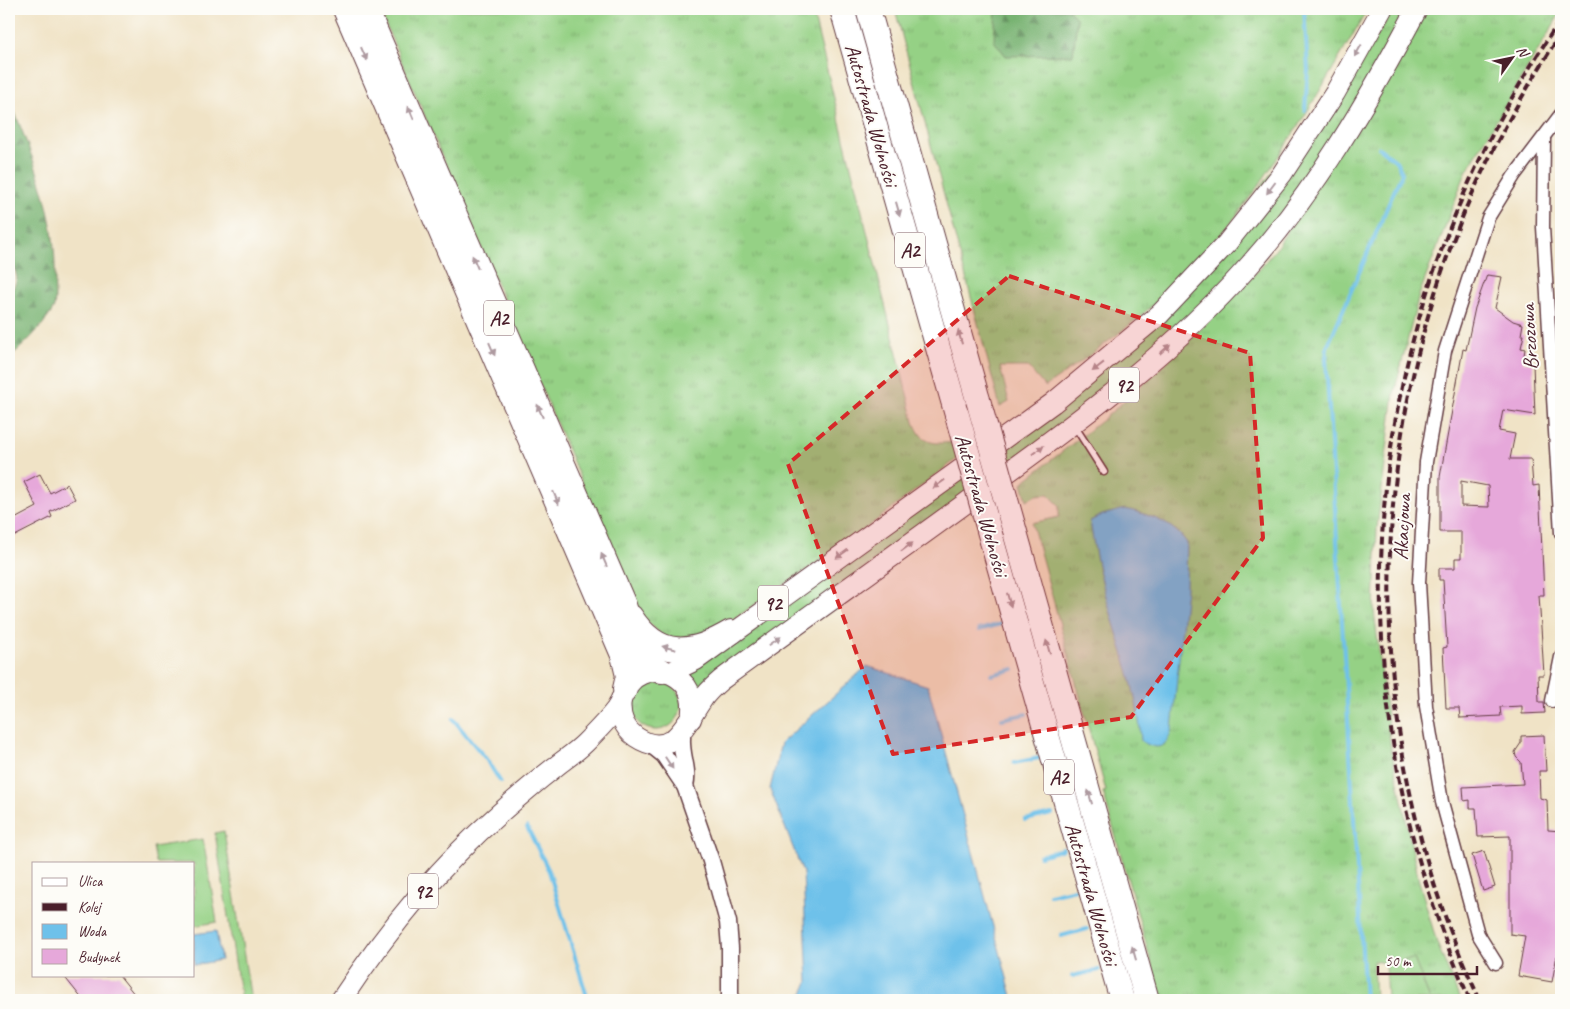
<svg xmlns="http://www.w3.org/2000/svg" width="1570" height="1009" font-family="Caveat,sans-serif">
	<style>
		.grass { fill: url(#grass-tufts); stroke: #707858 }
		.forest { fill: url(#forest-firs); stroke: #61694e }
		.garden { fill: #95d185; stroke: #707858 }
		.water { fill: #6ec1ea; stroke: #5c708a }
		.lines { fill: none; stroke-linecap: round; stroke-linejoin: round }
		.stream { stroke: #6ec1ea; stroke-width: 4 }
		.building { fill: #e6a8da; fill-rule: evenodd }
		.service-casing { stroke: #633c42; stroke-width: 9 }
		.minor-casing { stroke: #633c42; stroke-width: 15 }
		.tertiary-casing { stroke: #633c42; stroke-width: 19 }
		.primary-casing { stroke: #633c42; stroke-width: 22 }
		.motorway-casing { stroke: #633c42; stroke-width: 26 }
		.service { stroke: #fff; stroke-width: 6 }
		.minor { stroke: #fff; stroke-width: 12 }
		.tertiary { stroke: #fff; stroke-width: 16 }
		.primary { stroke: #fff; stroke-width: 20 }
		.motorway { stroke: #fff; stroke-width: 24 }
		.rail { stroke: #4a1f2b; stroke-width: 4; stroke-dasharray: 8 4; stroke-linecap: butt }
		.motorway-bridge-casing { stroke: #633c42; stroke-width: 26; stroke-linecap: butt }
		.motorway-bridge { stroke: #fff; stroke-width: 24 }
		.oneway { fill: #ae9aa0 }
		.marked { fill: #d62828; fill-opacity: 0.2; stroke: #d62828; stroke-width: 4; stroke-dasharray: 10 6; stroke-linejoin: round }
		.labels { text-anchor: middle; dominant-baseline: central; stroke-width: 4; stroke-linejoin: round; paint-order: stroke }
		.shield { fill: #fdfcf7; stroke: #806168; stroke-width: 1 }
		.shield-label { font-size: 20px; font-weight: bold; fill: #4a1f2b }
		.street-label { font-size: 21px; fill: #4a1f2b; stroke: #fdfcf7 }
	</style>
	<defs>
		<pattern id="grass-tufts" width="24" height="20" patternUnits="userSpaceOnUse" patternTransform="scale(1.25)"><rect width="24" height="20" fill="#95d185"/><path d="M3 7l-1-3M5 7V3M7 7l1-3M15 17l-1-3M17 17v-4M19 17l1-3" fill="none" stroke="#82b373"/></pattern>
		<pattern id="forest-firs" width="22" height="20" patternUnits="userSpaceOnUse" patternTransform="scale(1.25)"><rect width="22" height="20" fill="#78b372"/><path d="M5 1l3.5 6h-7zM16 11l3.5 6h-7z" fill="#64915e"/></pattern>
	</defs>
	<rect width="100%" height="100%" fill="#fdfcf7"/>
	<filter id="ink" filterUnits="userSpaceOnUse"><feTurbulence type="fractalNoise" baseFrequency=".02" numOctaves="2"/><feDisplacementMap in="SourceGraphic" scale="10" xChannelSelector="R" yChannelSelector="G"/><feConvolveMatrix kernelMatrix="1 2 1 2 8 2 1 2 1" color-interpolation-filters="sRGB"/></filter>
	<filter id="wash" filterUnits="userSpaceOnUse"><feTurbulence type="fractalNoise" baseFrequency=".0096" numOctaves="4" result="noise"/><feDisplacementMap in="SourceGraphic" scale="20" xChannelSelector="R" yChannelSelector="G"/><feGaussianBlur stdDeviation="1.12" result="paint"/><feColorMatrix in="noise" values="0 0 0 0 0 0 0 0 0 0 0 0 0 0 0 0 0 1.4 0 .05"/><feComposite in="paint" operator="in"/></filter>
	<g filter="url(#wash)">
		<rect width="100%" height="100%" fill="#f0e3c6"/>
		<g class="grass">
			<path d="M 379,9 L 812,9 L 914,422 C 922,443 931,445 953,442 L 958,458 L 849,541 L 729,622 L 703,637 L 665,638 L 642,617 L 628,590 Z"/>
			<path d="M 895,9 L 1368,9 C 1312,104 1259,200 1181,279 C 1140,320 1092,354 1045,387 L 1028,367 L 1000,367 L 1009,402 L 1000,407 Z"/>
			<polygon points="1392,9 1410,9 1377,70 1268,236 1124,380 699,689 686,671 1154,327 1382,28"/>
			<polygon points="1426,9 1561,9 1561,12 1466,172 1419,295 1394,393 1377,528 1374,611 1391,749 1419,881 1437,943 1460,1000 1430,1000 1414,959 1385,963 1373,961 1375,1000 1162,1000 1103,792 1106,791 1032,523 1059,517 1059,505 1048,494 1036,495 1027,500 1022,483 1105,418 1151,377 1241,290 1276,249"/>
			<circle cx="656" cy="705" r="25"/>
		</g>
		<g class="forest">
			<polygon points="996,9 1068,9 1077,19 1073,55 1006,56 994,41"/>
			<path d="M 9,97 C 33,160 57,211 55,280 C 54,288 56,299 54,307 C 50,319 20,350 9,357 L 9,298 L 17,279 L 9,238 Z"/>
		</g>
		<g class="garden">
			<polygon points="224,831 251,1000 241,1000 215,833"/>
			<polygon points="203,839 217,922 194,926 194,863 156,863 153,847"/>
			<polygon points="1414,959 1430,1000 1387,1000 1385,963"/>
		</g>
		<g class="water">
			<path d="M 1125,509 C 1148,514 1174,523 1187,543 L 1186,589 L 1172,729 C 1166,749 1158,751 1141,741 C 1138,687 1116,637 1103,585 C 1097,564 1093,542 1090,521 L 1102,515 Z"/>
			<polygon points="867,666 928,686 1013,1000 800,1000 808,982 803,873 770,789 781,743"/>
			<polygon points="216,931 221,960 194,965 194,934"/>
		</g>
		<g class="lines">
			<g class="stream">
				<polyline points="1304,9 1308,70 1305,110"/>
				<polyline points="979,630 1001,624"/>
				<polyline points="991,675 1014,669"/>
				<polyline points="453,719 486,759 500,781"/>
				<polyline points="1002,719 1026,714"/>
				<polyline points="1014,763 1039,758"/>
				<polyline points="1025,820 1052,814"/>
				<polyline points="527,827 549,871 588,1000"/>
				<polyline points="1040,856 1063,849"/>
				<polyline points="1050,895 1075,889"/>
				<polyline points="1061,936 1087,929"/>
				<polyline points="1072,976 1099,970"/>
				<polyline points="1365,1000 1326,359 1327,347 1402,173 1396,161 1379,148"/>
			</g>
		</g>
		<g id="blocks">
			<g class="building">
				<path d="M 1487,275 L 1502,277 L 1495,308 L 1513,321 L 1523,324 L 1521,335 L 1524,335 L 1521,348 L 1525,349 L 1523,362 L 1533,364 L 1535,415 L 1503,410 L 1499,431 L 1515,434 L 1510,459 L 1531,459 L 1533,486 L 1539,485 L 1544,595 L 1539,595 L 1544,675 L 1538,675 L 1539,702 L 1544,702 L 1545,713 L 1522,714 L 1522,706 L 1500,707 L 1501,716 L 1460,718 L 1459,708 L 1446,708 L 1443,648 L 1447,647 L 1443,580 L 1439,580 L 1439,568 L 1455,568 L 1455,558 L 1461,558 L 1461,532 L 1440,532 L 1440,477 L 1463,349 L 1466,350 L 1475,308 ZM 1461,481 L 1488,486 L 1489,507 L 1461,506 Z"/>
				<polygon points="40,474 50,493 67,484 75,499 50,512 52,517 9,539 9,522 37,507 24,482"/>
				<polygon points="1544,735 1546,771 1539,771 1540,798 1547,800 1548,830 1561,831 1561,933 1552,982 1518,976 1525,936 1510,934 1510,836 1478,837 1476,808 1470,808 1470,800 1464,801 1463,787 1523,784 1521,762 1516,757 1515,752 1521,743 1521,736"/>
				<polygon points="1484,851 1495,887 1483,891 1472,855"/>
				<polygon points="63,975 119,975 139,1000 83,1000"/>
			</g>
		</g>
	</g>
	<g filter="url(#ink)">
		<use href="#blocks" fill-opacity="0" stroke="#633c42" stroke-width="1"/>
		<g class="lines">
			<g class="service-casing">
				<polyline id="service" points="1074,425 1104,472"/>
			</g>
			<g class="minor-casing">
				<g id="minor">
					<polyline points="1544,139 1543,227 1561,533"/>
					<polyline points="1552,701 1561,657"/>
					<polyline points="1496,963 1478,934 1442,802 1426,706 1419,583 1426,462 1445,351 1488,218 1514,176 1561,114"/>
				</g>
			</g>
			<g class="tertiary-casing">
				<g id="tertiary">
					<path d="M 683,731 C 678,751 690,767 685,786"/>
					<polyline points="649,743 664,755 685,786 711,861 728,922 730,948 730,1000"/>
				</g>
			</g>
			<g class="primary-casing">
				<g id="primary">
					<polyline points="669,673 696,660 1053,403 1160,314 1227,243 1282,174 1335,93 1382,9"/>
					<path d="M 621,699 C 619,714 623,728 636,737 C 672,761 686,723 702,700 C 707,692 714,686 721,680 C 814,612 908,546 1000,478 C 1088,414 1175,349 1247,268 C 1316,191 1369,99 1417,9"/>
					<path d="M 341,1000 C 386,932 438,867 500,813 C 518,797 537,781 555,767 C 565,759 576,752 585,743 C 595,733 607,721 616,709 C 625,696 625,681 642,674 C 658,667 676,673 686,686 C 693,696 693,708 691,719"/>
				</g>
			</g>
			<g class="motorway-casing">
				<g id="motorway">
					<polyline points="345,9 623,655 628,676 625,689"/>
					<path d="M 366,9 L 624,605 C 632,631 636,658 662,671"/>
					<polyline points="842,9 957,415"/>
					<polyline points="868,9 978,400"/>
					<polyline points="1013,525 1147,1000"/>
					<polyline points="992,541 1122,1000"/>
					<path d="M 631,617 C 659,660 692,655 731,632"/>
				</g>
			</g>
			<use href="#service" class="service"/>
			<use href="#minor" class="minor"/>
			<use href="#tertiary" class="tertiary"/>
			<use href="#primary" class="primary"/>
			<use href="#motorway" class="motorway"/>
			<g class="rail">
				<path d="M 1470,1000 C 1324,672 1359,315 1561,19"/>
				<path d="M 1480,1000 C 1362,753 1361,459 1466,208 C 1492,147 1525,89 1561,34"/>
			</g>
			<g class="motorway-bridge-casing">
				<g id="motorway-bridge">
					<polyline points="978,400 1013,525"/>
					<polyline points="957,415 992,541"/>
				</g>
			</g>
			<use href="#motorway-bridge" class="motorway-bridge"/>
		</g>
		<defs><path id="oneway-solid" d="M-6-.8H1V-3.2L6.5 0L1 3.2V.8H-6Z" transform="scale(1.25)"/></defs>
		<g class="oneway">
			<use href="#oneway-solid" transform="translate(1358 51) rotate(119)"/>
			<use href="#oneway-solid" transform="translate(364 54) rotate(66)"/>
			<use href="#oneway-solid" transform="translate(411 113) rotate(-113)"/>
			<use href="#oneway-solid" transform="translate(1271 188) rotate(127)"/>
			<use href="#oneway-solid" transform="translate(898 209) rotate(74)"/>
			<use href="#oneway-solid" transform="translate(475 262) rotate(-113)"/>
			<use href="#oneway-solid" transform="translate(960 337) rotate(-106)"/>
			<use href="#oneway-solid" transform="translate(492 349) rotate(67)"/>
			<use href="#oneway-solid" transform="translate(1165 349) rotate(-42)"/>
			<use href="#oneway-solid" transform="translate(1098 367) rotate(142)"/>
			<use href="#oneway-solid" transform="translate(540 411) rotate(-113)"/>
			<use href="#oneway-solid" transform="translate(1038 450) rotate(-36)"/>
			<use href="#oneway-solid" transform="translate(939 484) rotate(144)"/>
			<use href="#oneway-solid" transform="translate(556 498) rotate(67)"/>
			<use href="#oneway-solid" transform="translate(907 547) rotate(-36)"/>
			<use href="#oneway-solid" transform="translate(842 554) rotate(144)"/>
			<use href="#oneway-solid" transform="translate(604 560) rotate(-113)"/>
			<use href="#oneway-solid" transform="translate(1009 600) rotate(74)"/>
			<use href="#oneway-solid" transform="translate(775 641) rotate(-35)"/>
			<use href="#oneway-solid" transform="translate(1048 647) rotate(-106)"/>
			<use href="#oneway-solid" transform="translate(669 648) rotate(-166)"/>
			<use href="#oneway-solid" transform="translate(669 763) rotate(57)"/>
			<use href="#oneway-solid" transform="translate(1090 797) rotate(-106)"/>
			<use href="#oneway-solid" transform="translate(1134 953) rotate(-106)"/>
		</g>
	</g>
	<path class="marked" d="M 1009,276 L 1250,353 L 1263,538 L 1131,717 L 893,754 L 788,464 Z"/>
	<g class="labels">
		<g class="shield">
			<rect x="895" y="232.5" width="30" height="35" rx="4"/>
			<rect x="484" y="300.5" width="30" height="35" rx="4"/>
			<rect x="1109" y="367.5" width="30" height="35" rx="4"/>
			<rect x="758" y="585.5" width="30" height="35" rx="4"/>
			<rect x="1044" y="759.5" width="30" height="35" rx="4"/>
			<rect x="408" y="873.5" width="30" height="35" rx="4"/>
		</g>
		<g class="shield-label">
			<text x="910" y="250">A2</text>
			<text x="499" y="318">A2</text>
			<text x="1124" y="385">92</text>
			<text x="773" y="603">92</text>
			<text x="1059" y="777">A2</text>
			<text x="423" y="891">92</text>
		</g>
		<g class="street-label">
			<text transform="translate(872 115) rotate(74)">Autostrada Wolności</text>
			<text transform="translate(1529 337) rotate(-93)">Brzozowa</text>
			<text transform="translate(982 505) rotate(74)">Autostrada Wolności</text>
			<text transform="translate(1402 527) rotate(-87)">Akacjowa</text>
			<text transform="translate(1092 894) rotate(74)">Autostrada Wolności</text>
		</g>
	</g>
	<rect width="1570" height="1009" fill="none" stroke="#fdfcf7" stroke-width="30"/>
	<rect x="32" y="862" width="162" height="115" fill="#fdfcf7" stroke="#b5a4a5"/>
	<rect x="42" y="878" width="25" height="8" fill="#ffffff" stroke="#b5a4a5"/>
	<text x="78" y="886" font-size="15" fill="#4a1f2b">Ulica</text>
	<rect x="42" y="903" width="25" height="8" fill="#4a1f2b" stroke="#b5a4a5"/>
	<text x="78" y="912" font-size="15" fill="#4a1f2b">Kolej</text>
	<rect x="42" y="924" width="25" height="15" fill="#6ec1ea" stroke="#b5a4a5"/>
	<text x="78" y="936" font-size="15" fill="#4a1f2b">Woda</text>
	<rect x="42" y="949" width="25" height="15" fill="#e6a8da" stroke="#b5a4a5"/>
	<text x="78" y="962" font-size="15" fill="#4a1f2b">Budynek</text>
	<g transform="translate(1512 58) rotate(57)" stroke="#fdfcf7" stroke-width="4" paint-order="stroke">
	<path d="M0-4L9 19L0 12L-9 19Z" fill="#4a1f2b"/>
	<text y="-8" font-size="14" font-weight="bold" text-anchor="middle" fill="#4a1f2b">N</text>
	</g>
	<path d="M1378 966v8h99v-8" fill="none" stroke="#4a1f2b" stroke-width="2.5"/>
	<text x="1385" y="966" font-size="15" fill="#4a1f2b" stroke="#fdfcf7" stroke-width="4" paint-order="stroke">50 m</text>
</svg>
